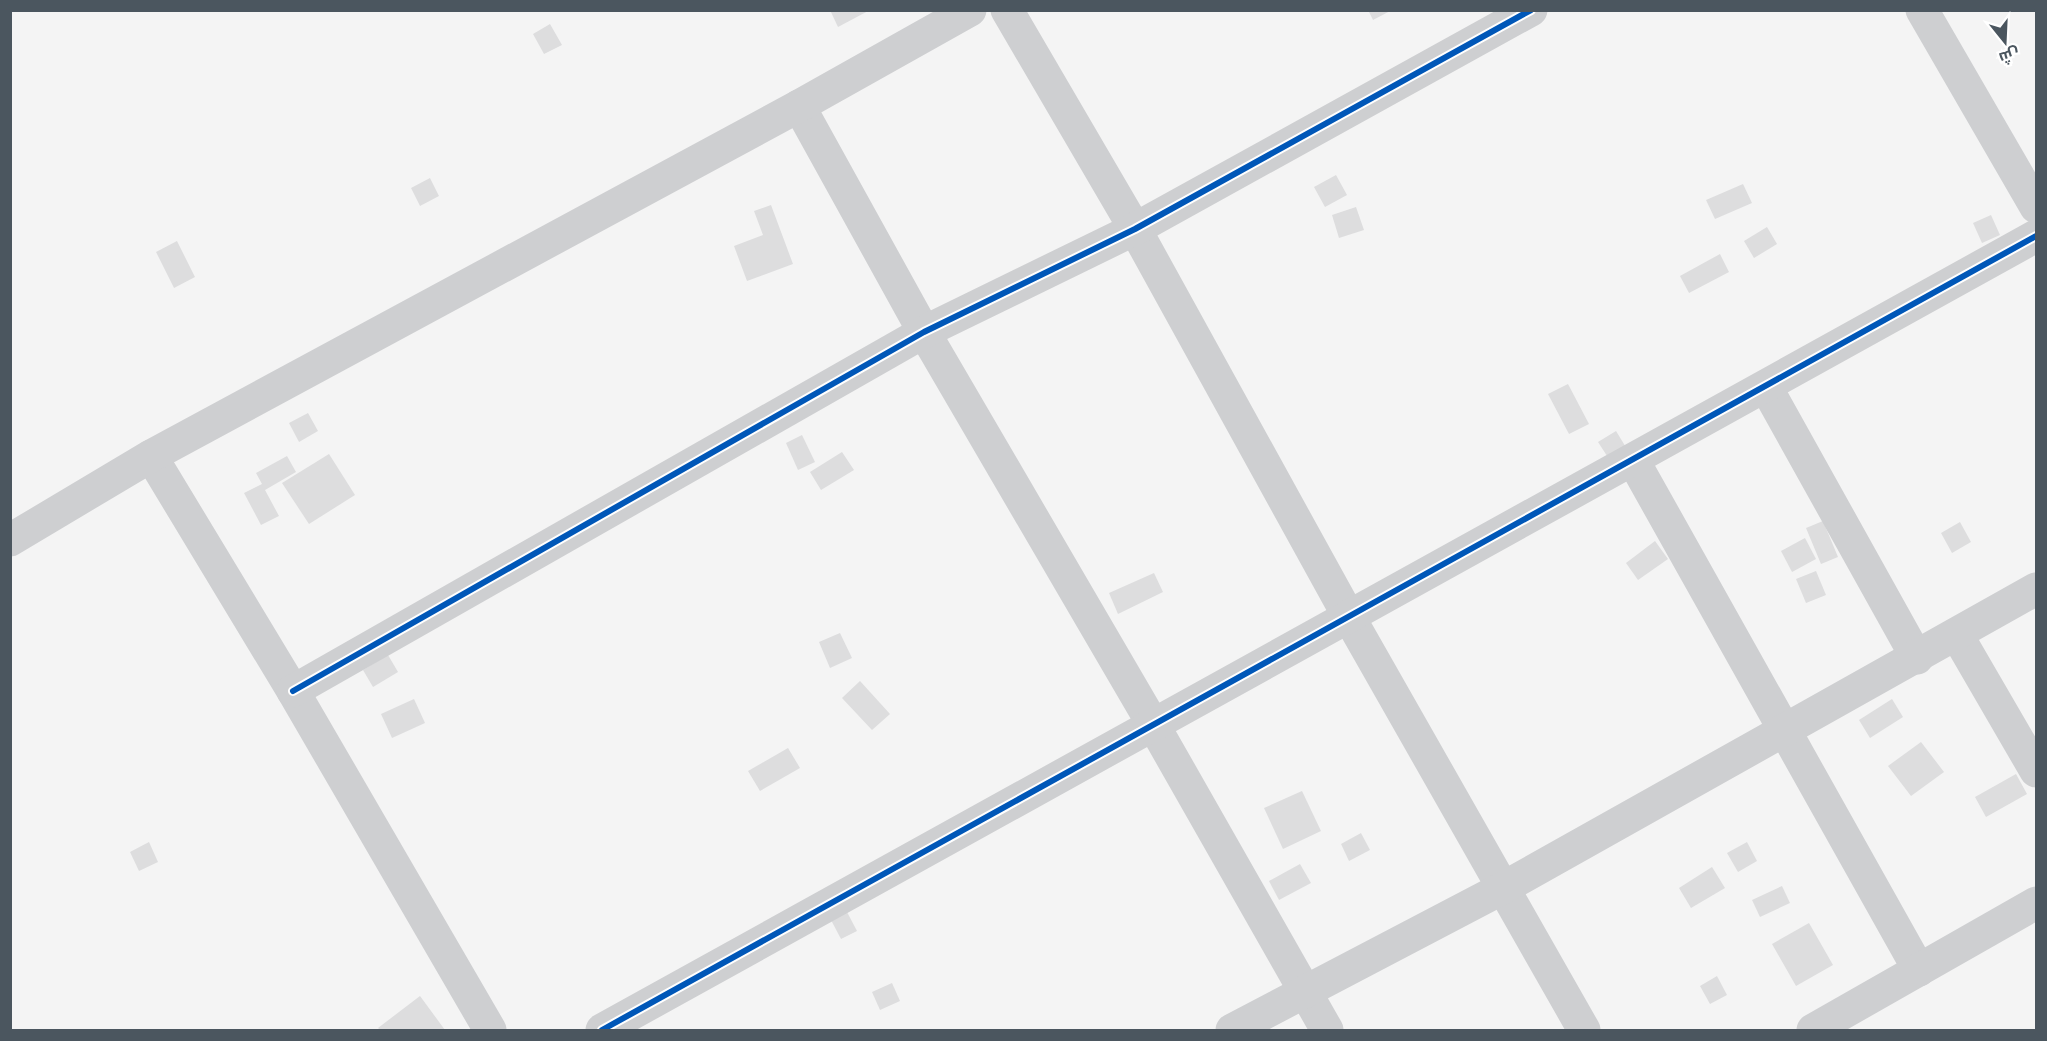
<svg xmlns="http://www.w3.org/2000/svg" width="2047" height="1041" font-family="Commissioner,Cairo,sans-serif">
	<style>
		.building { fill: #ddddde }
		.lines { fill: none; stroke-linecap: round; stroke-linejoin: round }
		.minor { stroke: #cecfd1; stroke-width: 33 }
		.cycleway-casing { stroke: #fff; stroke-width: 10 }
		.cycleway { stroke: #0057b8; stroke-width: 6 }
	</style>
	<rect width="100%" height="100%" fill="#f4f4f4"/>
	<g class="building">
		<polygon points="830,10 870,10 838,27"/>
		<polygon points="1368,10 1392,10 1373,20"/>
		<polygon points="550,24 562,45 544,54 533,34"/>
		<polygon points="1336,175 1347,195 1325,207 1314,187"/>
		<polygon points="430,178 439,196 420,206 411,188"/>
		<polygon points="1743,184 1752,203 1715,219 1706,200"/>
		<polygon points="771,205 793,264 747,281 734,246 763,235 754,211"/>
		<polygon points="1356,207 1364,230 1339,238 1332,215"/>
		<polygon points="1991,215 2000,235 1982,243 1973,223"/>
		<polygon points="1767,227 1777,244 1754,258 1744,241"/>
		<polygon points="177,241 195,277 174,288 156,252"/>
		<polygon points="1720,254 1729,272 1689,293 1680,276"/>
		<polygon points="1568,384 1589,424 1569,434 1548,394"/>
		<polygon points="308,413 318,431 299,442 289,423"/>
		<polygon points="1616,431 1627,449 1609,459 1598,442"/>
		<polygon points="802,435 815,462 798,470 786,443"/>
		<polygon points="842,452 854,470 821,490 810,472"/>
		<polygon points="329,454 355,495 309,524 282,483"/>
		<polygon points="287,456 296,472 265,490 279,516 261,525 244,493 262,484 256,473"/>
		<polygon points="1823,521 1838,557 1821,564 1806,528"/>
		<polygon points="1960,522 1971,542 1952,553 1941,533"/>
		<polygon points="1805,538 1816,559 1792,572 1781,551"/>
		<polygon points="1655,541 1668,559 1638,580 1626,563"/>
		<polygon points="1816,571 1826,595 1806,603 1796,579"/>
		<polygon points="1154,573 1163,592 1118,614 1109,593"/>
		<polygon points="840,633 852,658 830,668 819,642"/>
		<polygon points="388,655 398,672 373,687 363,670"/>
		<polygon points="860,681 890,714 872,730 842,698"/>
		<polygon points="414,699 425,723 392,738 381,714"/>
		<polygon points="1892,699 1903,717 1870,738 1859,720"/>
		<polygon points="1921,742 1944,772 1911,796 1888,766"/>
		<polygon points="788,748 800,768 760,791 748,771"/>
		<polygon points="2016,774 2027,794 1986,817 1975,797"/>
		<polygon points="1302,791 1321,831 1283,849 1264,808"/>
		<polygon points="1361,833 1370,850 1349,861 1341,844"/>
		<polygon points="149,842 158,862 139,871 130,852"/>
		<polygon points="1747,842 1757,861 1738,872 1727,853"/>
		<polygon points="1300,864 1311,883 1279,900 1269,881"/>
		<polygon points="1712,867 1725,888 1691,908 1679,888"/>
		<polygon points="1782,886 1790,903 1760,917 1752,900"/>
		<polygon points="847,912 857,931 841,939 831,920"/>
		<polygon points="1809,923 1833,965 1796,986 1772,944"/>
		<polygon points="1717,976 1727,995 1710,1004 1700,986"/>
		<polygon points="892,983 900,1001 880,1010 872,992"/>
		<polygon points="420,996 445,1030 380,1030 378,1028"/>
	</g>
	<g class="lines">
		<g class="minor">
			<polyline points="1007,10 1135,229 1349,617 1584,1030"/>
			<polyline points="1922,10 2036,207"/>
			<polyline points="799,106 924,332 1154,726 1327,1030"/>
			<polyline points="1766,387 1917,658"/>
			<polyline points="151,456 293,691 490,1030"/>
			<polyline points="1633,460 1919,970"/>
			<polyline points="10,540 151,456 799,106 970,10"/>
			<polyline points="1957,635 2036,771"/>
			<polyline points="293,691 924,332 1135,229 1531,10"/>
			<polyline points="602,1030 2036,236"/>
			<polyline points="1232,1030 1503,888 2036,589"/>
			<polyline points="1813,1030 2036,903"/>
		</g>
		<g class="cycleway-casing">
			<g id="cycleway">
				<polyline points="293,691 924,332 1135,229 1531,10"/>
				<polyline points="602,1030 2036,236"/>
			</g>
		</g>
		<use href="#cycleway" class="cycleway"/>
	</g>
	<rect width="2047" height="1041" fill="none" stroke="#4b565f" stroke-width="24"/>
	<g transform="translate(2005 42) rotate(162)" stroke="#ffffff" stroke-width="4.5" paint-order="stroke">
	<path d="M0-4.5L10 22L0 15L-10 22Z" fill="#4b565f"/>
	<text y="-9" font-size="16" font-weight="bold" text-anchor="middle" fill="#4b565f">ش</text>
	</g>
</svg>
